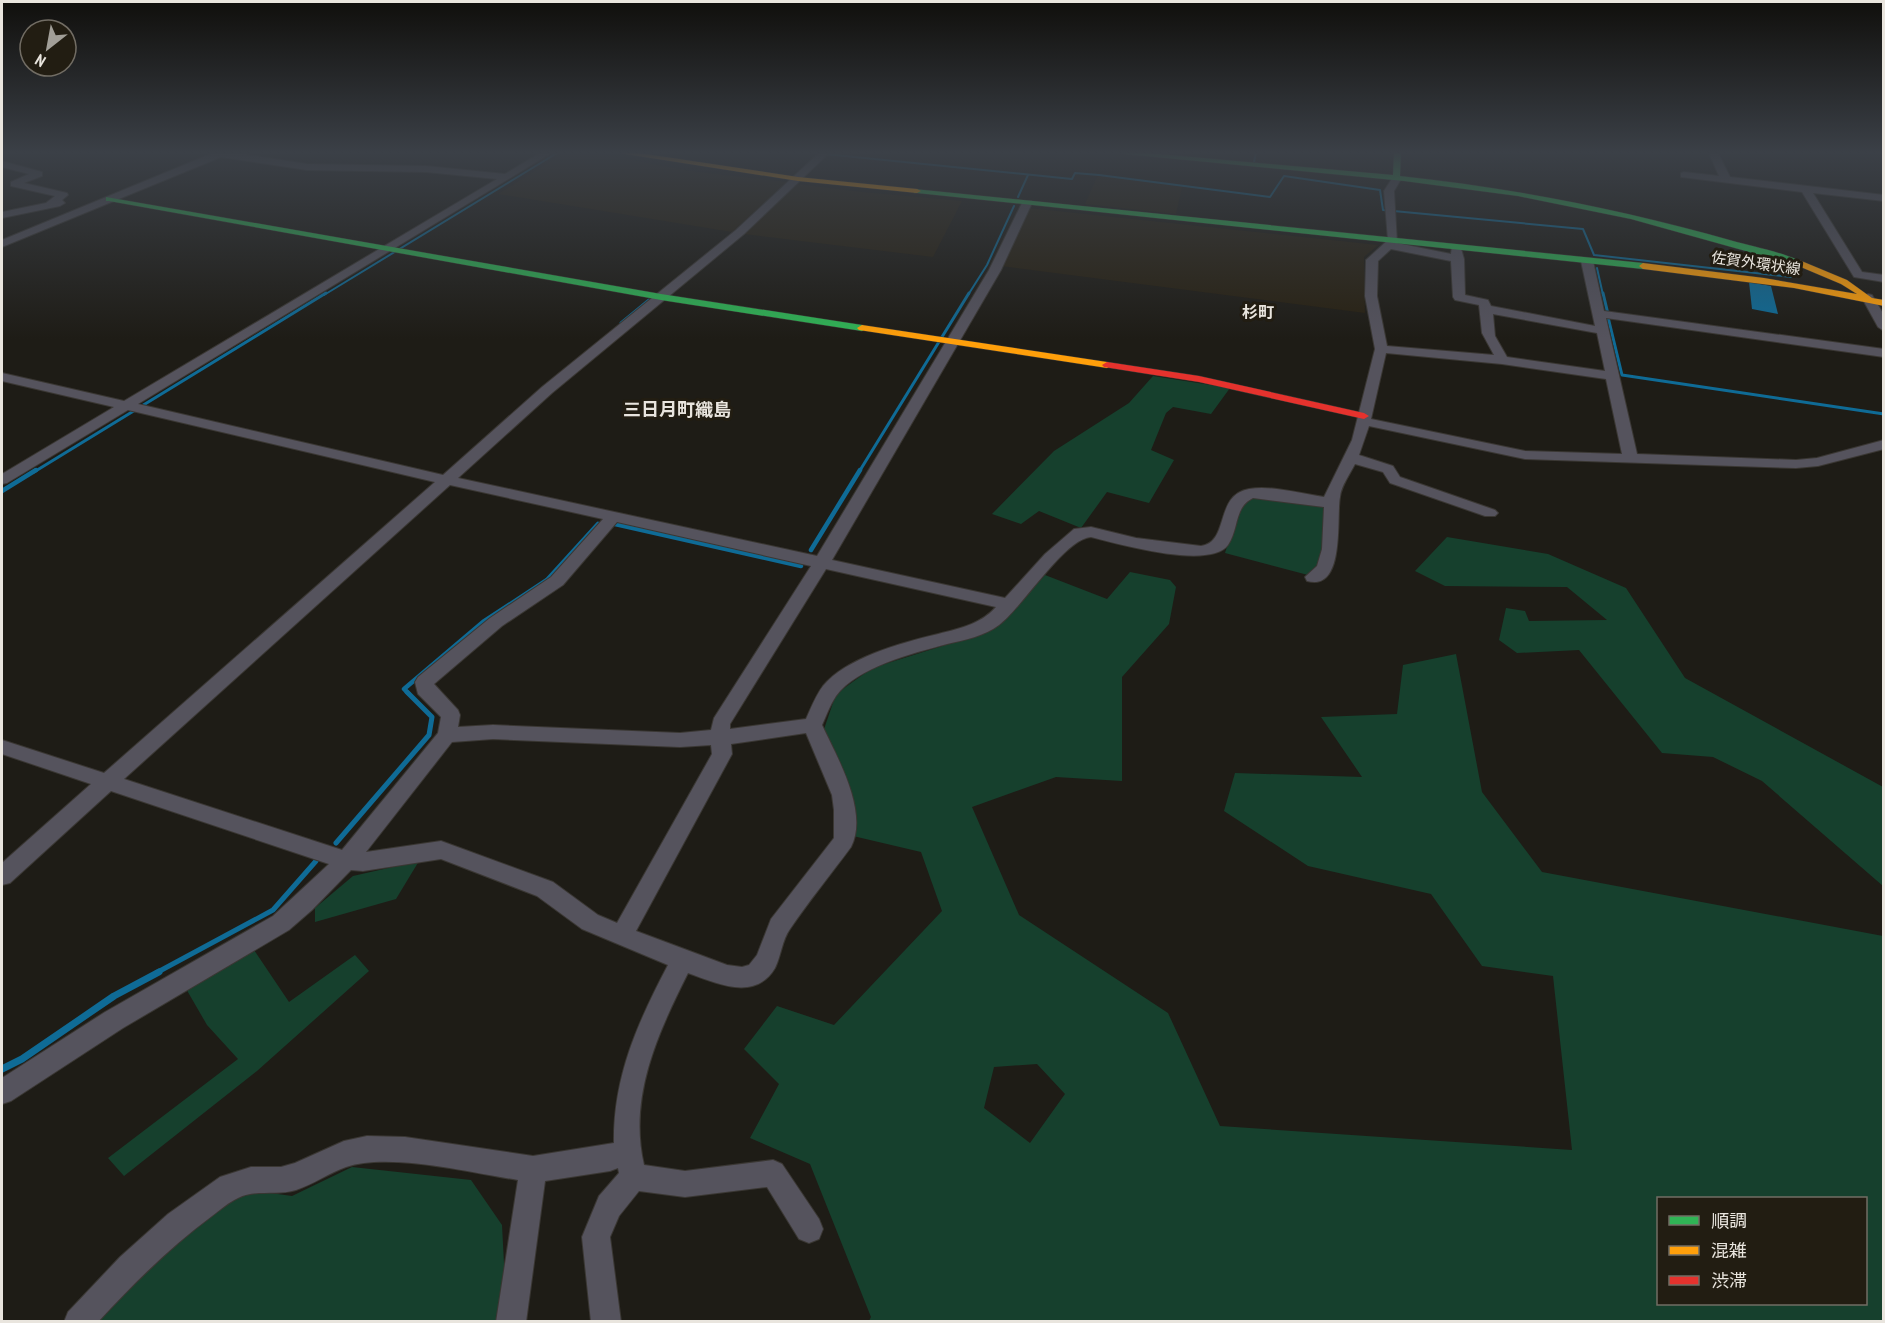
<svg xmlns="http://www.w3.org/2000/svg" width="1885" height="1323" font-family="'PT Sans Narrow','Noto Sans JP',sans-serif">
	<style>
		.built { fill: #282112 }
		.green { fill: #16402d; fill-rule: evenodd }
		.water { fill: #0f6b96 }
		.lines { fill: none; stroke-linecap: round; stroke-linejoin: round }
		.stream-far4 { stroke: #0f6b96; stroke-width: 2 }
		.stream-far3 { stroke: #0f6b96; stroke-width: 3 }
		.stream-far2 { stroke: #0f6b96; stroke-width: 4.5 }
		.stream-far1 { stroke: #0f6b96; stroke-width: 5 }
		.stream { stroke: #0f6b96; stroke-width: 7 }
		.street-casing { stroke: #3a3733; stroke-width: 2 }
		.fast-casing { stroke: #3a3733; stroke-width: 1 }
		.slow-casing { stroke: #3a3733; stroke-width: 1 }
		.jam-casing { stroke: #3a3733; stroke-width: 1 }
		.street { fill: #55535d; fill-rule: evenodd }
		.fast { fill: #30b455; fill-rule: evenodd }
		.slow { fill: #ff9f0a; fill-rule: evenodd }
		.jam { fill: #e5322d; fill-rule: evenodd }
		.labels { text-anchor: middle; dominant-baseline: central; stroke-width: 6; stroke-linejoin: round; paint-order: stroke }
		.far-street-label { font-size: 15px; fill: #e9e5de; stroke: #221d12 }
		.far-neighbourhood-label { font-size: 16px; font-weight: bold; fill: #e9e5de; stroke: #221d12 }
		.far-quarter-label { font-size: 18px; font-weight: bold; fill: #e9e5de; stroke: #221d12 }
	</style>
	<rect width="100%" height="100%" fill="#1e1c16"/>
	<g class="built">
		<polygon points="564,153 595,153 690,171 787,182 732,232 498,194"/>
		<polygon points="1098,175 1107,175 1182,187 1176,214 1085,204"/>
		<polygon points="797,184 862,192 962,201 933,257 744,234"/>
		<polygon points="1028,208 1378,245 1364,257 1365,313 1001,266"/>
	</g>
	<g class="green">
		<polygon points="1153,376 1230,388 1211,414 1173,407 1166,413 1151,450 1174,460 1149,503 1107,492 1081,528 1039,511 1021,524 992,514 1054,451 1129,403"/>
		<polygon points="1255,495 1327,505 1322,564 1308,575 1225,553 1241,503"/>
		<polygon points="1447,537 1548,554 1626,588 1685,678 1883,787 1883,886 1762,781 1713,757 1662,753 1579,650 1517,653 1499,640 1506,608 1525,611 1529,621 1607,620 1567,587 1445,586 1415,571"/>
		<path d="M 1130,572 L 1170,580 L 1176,587 L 1169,624 L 1122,677 L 1122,781 L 1056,777 L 972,807 L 1019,915 L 1168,1013 L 1220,1126 L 1572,1150 L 1553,976 L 1482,966 L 1431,894 L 1308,866 L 1224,811 L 1235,773 L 1362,777 L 1321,717 L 1397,714 L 1403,665 L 1456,654 L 1482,792 L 1542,872 L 1883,936 L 1883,1321 L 869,1321 L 871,1317 L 810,1164 L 750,1138 L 779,1084 L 744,1049 L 777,1006 L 834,1025 L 942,911 L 921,852 L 853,836 L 850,789 L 822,735 L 836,694 L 872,668 L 987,632 L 1007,617 L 1045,575 L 1107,599 ZM 1037,1064 L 1065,1094 L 1030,1143 L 984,1108 L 994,1067 ZM 1658,1198 L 1866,1198 L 1866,1304 L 1658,1304 Z"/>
		<polygon points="419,861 396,899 315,922 315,908 353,876"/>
		<polygon points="254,950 289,1002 355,955 369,971 257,1071 124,1176 108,1158 238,1059 207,1025 185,987"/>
		<polygon points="352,1167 471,1180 502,1225 507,1321 97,1322 182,1234 249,1190 292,1196"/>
	</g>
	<polygon class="water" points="1749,282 1771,286 1778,314 1752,309"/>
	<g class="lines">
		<g class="stream-far4">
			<polyline points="815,153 1072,179 1075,173 1099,175 1270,197 1284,176 1380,190 1383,210 1583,229 1594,255 1791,277"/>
			<polyline points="1254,162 1256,153"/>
			<polyline points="1018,197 1028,175"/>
			<polyline points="1597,268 1603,295"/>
			<polyline points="324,295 557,153"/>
			<polyline points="968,295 987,265 1014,206"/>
		</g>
		<g class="stream-far3">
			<polyline points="1603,293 1608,314"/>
			<polyline points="1608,317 1622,375 1884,414"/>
			<polyline points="621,323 649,300"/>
			<polyline points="34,472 326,293"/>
			<polyline points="859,472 969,293"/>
		</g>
		<g class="stream-far2">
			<polyline points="2,491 36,470"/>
			<polyline points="615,524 801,566"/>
			<polyline points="811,550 860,470"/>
			<polyline points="409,694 404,689 483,622 547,580 598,524"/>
		</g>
		<g class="stream-far1">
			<polyline points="336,843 429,735 432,717 407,692"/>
			<polyline points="156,973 273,910 316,861"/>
		</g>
		<polyline class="stream" points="2,1069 22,1059 114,996 159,972"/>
		<g class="street-casing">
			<g id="street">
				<path d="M 213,153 L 237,153 L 307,164 L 426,166 L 505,174 L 540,153 L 551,153 L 138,404 L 443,475 L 542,387 L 736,230 L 819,153 L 829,153 L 744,234 L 552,393 L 458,478 L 817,556 L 989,270 L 1022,203 L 1031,201 L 1032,203 L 1001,270 L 832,560 L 1005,598 L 1045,554 L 1074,529 L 1091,527 L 1136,538 L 1201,546 C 1230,542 1214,495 1249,489 C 1272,485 1301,494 1324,497 L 1352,440 L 1375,349 L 1365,296 L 1366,260 L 1388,240 L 1384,191 L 1393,177 L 1396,176 L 1401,179 L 1394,191 L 1397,243 L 1451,254 L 1452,245 L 1460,245 L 1464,259 L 1465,295 L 1488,300 L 1491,306 L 1595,326 L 1581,261 L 1587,258 L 1593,261 L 1604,311 L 1884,349 L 1884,357 L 1606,318 L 1637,454 L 1796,460 L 1817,458 L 1884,440 L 1884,449 L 1818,466 L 1796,468 L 1525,459 L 1369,426 L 1359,455 L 1393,466 L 1400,477 L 1495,510 L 1498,513 L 1495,516 L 1485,516 L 1390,483 L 1383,472 L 1355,464 C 1350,474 1341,486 1340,497 C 1336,517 1346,592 1307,581 L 1305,577 L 1317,566 L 1322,549 L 1324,507 L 1253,498 C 1234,507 1239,529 1228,545 C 1210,570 1118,544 1091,537 C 1064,539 1022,608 999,625 C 985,636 964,640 947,644 C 914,653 857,667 836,696 C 830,705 826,716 822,725 C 837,757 869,812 851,847 C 831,874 809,901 790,929 C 782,940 781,956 775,968 C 755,1002 716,983 688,973 C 658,1033 628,1097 644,1165 L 685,1171 L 773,1160 L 782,1164 L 819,1219 L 823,1229 L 819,1239 L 809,1243 L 799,1239 L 767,1187 L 685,1197 L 639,1191 L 619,1216 L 610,1237 L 621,1322 L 591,1322 L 582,1237 L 599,1196 L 619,1173 L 618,1168 L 610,1171 L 545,1181 L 526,1322 L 496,1322 L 518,1180 C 472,1173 389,1152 346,1167 C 329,1173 314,1184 296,1190 C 277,1196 256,1189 238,1198 C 229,1202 220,1210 212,1216 C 170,1247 134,1283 98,1322 L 64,1322 L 68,1312 L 120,1257 L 168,1214 L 220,1177 L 251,1167 L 281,1167 L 295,1163 L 344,1141 L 367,1136 L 405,1137 L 533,1156 L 614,1143 C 613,1077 638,1022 668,965 L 582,929 L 537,896 L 441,859 L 363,871 L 351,870 L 312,910 L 289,930 L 123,1028 L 11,1101 L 2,1104 L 2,1078 L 105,1012 L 273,916 L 329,864 L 111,791 L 10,883 L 2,885 L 2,863 L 91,784 L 2,754 L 2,740 L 104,773 L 435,482 L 128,410 L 7,483 L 2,484 L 2,474 L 114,407 L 2,381 L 2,373 L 124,401 L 497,179 L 426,172 L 307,170 L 221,157 L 2,247 L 2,240 ZM 1391,249 L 1451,261 L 1453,297 L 1455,300 L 1479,305 L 1482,333 L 1494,355 L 1387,346 L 1377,296 L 1378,261 ZM 1493,314 L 1597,333 L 1605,371 L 1507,357 L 1495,336 ZM 1386,353 L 1502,364 L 1606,379 L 1622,454 L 1525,451 L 1371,419 ZM 450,485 L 603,519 L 551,577 L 490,618 L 418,677 L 415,682 L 418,694 L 441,717 L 438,733 L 342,850 L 124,779 ZM 617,522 L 811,566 L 714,718 L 711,730 L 680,733 L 493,725 L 458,727 L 460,715 L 458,710 L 434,684 L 502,626 L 563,585 ZM 826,569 L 996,607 C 980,625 957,629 934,635 C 901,643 846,658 823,686 C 816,695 811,708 806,719 L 730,729 L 730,724 ZM 806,733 L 832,795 L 834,810 L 834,838 L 771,919 L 757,955 L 749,965 L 742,967 L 727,965 L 636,931 L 732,754 L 731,744 ZM 493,739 L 680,747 L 711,745 L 712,754 L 617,923 L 598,915 L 553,882 L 441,841 L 366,852 L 452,742 Z"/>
				<polygon points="1709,153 1718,153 1730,177 1884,195 1884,201 1813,193 1862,272 1884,275 1884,282 1854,277 1802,192 1681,177 1681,173 1684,172 1719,176"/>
				<polygon points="2,161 42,172 42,176 24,183 67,193 68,195 62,200 65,203 60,206 2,218 2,212 46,203 55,196 11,186 11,182 29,174 2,167"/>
				<polygon points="1868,294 1872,295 1884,315 1884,331 1878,327 1862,298"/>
			</g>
		</g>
		<g class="fast-casing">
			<g id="fast">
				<path d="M 1114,153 L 1148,153 L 1393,175 L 1394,153 L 1401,153 L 1400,176 C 1513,188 1624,210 1733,241 C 1751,246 1790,254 1803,263 L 1796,265 L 1631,219 L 1518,196 L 1404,181 Z"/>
				<polygon points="914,189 1643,263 1647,266 1643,269 917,193 914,193"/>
				<polygon points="106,197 661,294 862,325 867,328 862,331 661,300 109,201 106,201"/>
			</g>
		</g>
		<g class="slow-casing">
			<g id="slow">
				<polygon points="619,153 639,153 798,177 917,189 921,191 917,193 798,181"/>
				<polygon points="1799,260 1847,280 1872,298 1884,300 1884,306 1794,288 1643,269 1639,266 1643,263 1764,278 1857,294 1841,284 1796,265 1796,261"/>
				<polygon points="862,325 1107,362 1112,365 1107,368 859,330 857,328"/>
			</g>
		</g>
		<g class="jam-casing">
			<polygon id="jam" points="1107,362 1199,376 1364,413 1369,416 1364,419 1199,382 1104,367 1102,365"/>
		</g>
		<use href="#street" class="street"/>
		<use href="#fast" class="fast"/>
		<use href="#slow" class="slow"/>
		<use href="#jam" class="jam"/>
	</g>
	<linearGradient id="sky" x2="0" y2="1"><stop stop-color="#100f0c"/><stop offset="0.45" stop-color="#3b4047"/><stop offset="1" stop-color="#3b4047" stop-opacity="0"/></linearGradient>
	<rect width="1885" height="339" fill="url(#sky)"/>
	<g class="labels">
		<g class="far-street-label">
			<text transform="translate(1756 263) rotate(8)">佐賀外環状線</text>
		</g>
		<g class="far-neighbourhood-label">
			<text x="1258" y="312">杉町</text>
		</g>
		<g class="far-quarter-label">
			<text x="677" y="409">三日月町織島</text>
		</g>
	</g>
	<rect width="1885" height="1323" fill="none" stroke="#e9e5de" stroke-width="6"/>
	<rect x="1657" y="1197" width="210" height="108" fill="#221d12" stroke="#726d64" stroke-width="1.5"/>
	<rect x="1669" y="1216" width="30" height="9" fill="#30b455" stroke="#726d64" stroke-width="1.5"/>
	<text x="1711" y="1227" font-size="18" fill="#e9e5de">順調</text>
	<rect x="1669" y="1246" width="30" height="9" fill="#ff9f0a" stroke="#726d64" stroke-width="1.5"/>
	<text x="1711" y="1257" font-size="18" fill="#e9e5de">混雑</text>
	<rect x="1669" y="1276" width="30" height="9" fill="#e5322d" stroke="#726d64" stroke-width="1.5"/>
	<text x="1711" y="1287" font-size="18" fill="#e9e5de">渋滞</text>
	<g transform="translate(48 48) rotate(211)"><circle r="28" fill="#221d12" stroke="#726d64" stroke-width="1.5"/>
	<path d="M0-4.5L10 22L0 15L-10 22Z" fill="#a29f98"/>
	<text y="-9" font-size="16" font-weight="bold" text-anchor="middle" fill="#e9e5de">N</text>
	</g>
</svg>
